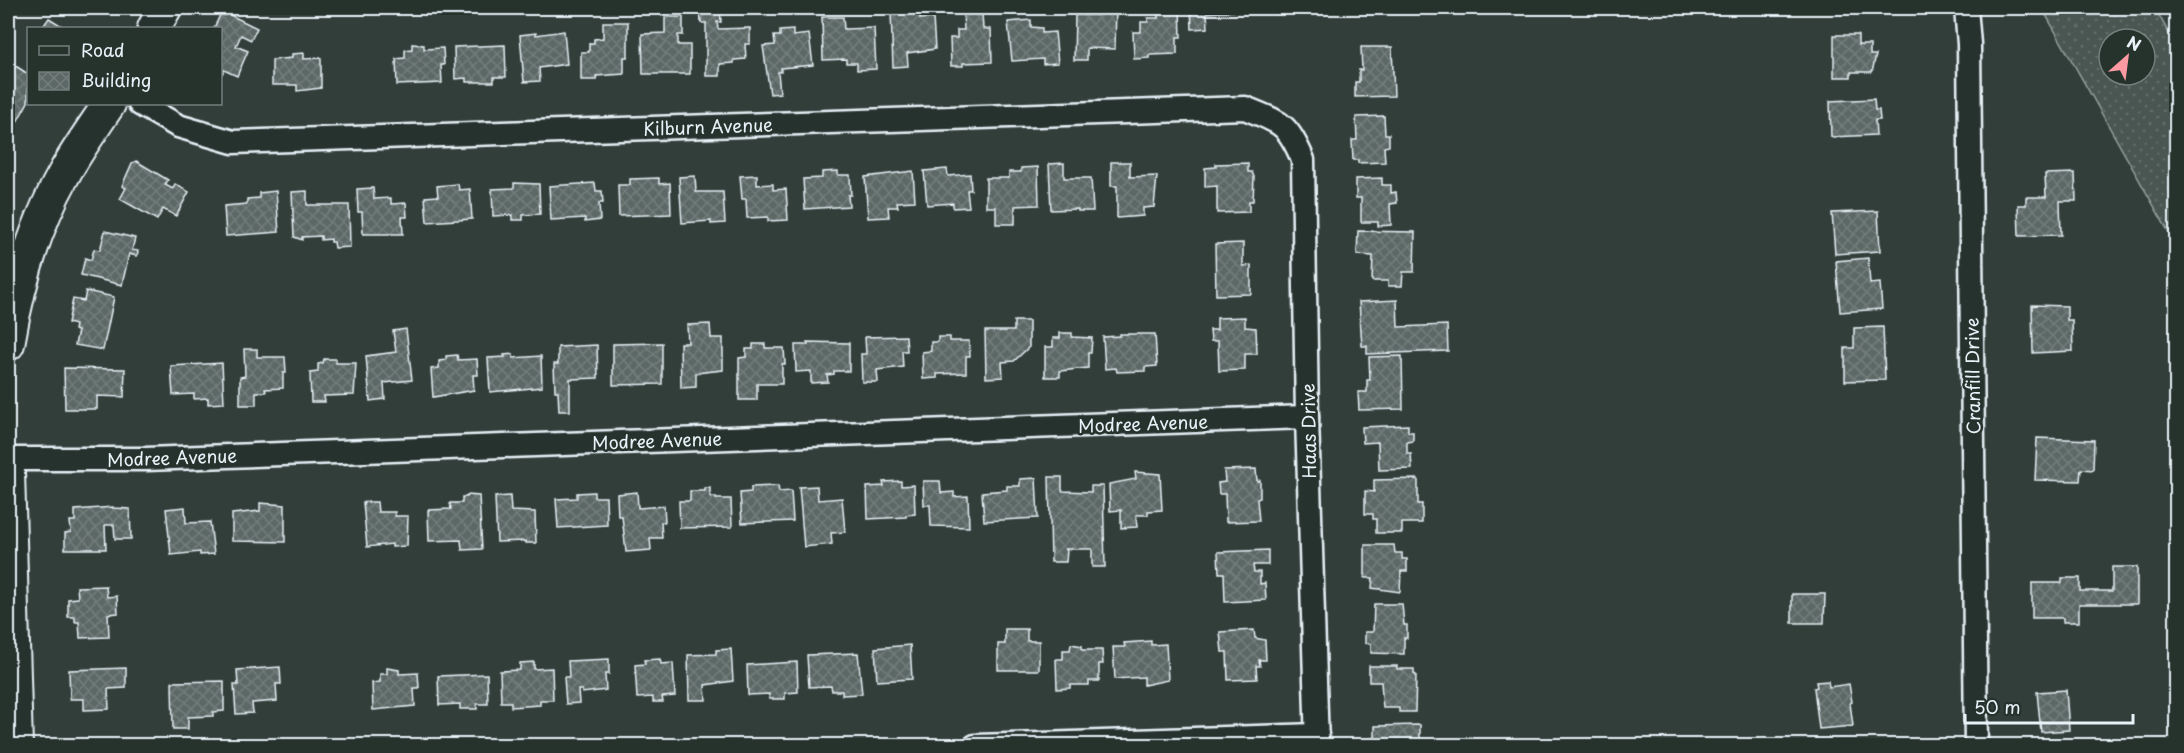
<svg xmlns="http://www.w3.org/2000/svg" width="2184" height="753" font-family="'Playpen Sans',sans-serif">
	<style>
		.grass { fill: url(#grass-dots); stroke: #98a4a4; stroke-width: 1.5; fill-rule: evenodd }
		.building { fill: url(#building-cross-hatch); stroke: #e8f1f8; stroke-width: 1.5 }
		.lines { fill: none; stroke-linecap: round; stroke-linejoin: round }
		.street-casing { stroke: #e8f1f8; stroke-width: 27 }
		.secondary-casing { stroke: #e8f1f8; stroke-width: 36 }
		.street { stroke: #26332d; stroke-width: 22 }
		.secondary { stroke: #26332d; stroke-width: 32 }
		.labels { text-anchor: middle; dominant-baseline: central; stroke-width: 5; stroke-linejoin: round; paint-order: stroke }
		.street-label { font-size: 18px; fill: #e8f1f8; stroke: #26332d }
	</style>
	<defs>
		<pattern id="grass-dots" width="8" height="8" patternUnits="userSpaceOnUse" patternTransform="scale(1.5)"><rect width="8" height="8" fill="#495651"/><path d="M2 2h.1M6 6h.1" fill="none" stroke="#636f6b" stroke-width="1.8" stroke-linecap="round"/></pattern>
		<pattern id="building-cross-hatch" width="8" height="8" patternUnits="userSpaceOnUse" patternTransform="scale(1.5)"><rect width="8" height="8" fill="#5c6865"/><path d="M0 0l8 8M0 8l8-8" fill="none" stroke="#737e7c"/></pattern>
	</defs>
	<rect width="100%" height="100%" fill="#323e39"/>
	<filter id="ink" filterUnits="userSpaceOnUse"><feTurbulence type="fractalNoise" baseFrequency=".0167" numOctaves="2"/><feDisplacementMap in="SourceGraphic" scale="12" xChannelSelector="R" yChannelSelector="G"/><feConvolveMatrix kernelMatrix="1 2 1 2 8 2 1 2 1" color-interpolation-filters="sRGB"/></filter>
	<g filter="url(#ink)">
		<path class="grass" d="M 2042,8 L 2155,8 L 2176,46 L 2176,245 ZM 2109,39 L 2145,39 L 2145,75 L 2109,75 Z"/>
		<g class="building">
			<polygon points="700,8 720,8 721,22 717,22 718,29 750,28 750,44 745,44 746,59 734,60 734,63 720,64 720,76 706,76 706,23 701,23"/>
			<polygon points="1097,8 1116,8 1115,49 1087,48 1087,60 1074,60 1075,15 1097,15"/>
			<polygon points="1180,8 1181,37 1177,37 1177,54 1149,55 1149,58 1134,59 1133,32 1141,32 1141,22 1148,22 1148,18 1158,18 1157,9"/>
			<polygon points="1191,8 1234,8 1234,11 1207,13 1208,28 1192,29"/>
			<polygon points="1261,8 1315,8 1315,10 1305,10 1305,14 1276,14 1275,11 1261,11"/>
			<polygon points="222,11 257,28 251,40 241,35 236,46 248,51 237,76 224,70 222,74 220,73 220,28 214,28"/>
			<polygon points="920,11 920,19 933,18 935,49 907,53 908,66 893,67 891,12"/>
			<polygon points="963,13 982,13 983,29 991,29 992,62 963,63 963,66 951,66 950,38 957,38 957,30 964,30"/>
			<polygon points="665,17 683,17 683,35 678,35 678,45 690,45 690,74 643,74 642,34 665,33"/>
			<polygon points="822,17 843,17 844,29 874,28 876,69 857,70 857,63 846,63 846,59 823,60"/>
			<polygon points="49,18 65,28 42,28"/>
			<polygon points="1031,20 1031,27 1042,28 1042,33 1055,32 1058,63 1043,64 1043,59 1012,61 1008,22"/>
			<polygon points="603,22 628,22 628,57 624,57 624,74 596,76 597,80 581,80 581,52 589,52 589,43 594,43 594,39 603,38"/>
			<polygon points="793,30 793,36 809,34 813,65 781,68 781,72 778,72 780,93 770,94 763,46 775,45 774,36 780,36 780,31"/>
			<polygon points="564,31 567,64 539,68 540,81 524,82 520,35 536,33 536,35"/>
			<polygon points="1834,35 1858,35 1858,45 1870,45 1870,55 1876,55 1872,72 1851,72 1851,77 1834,77"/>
			<polygon points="412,44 424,45 424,49 443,48 444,65 441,65 442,83 397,85 396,59 405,58 405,50 412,49"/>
			<polygon points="505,45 506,77 494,77 494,82 466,82 466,78 455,79 454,47"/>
			<polygon points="1361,47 1392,47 1394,96 1355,97 1355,82 1359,82 1359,70 1362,70"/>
			<polygon points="304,53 304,59 321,58 321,88 297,91 297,85 272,85 272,60 292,58 292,54"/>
			<polygon points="8,61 28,74 28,102 17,122 8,116"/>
			<polygon points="1874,99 1875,110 1879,110 1880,120 1875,120 1876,135 1831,137 1830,101"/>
			<polygon points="1384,116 1385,134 1389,134 1389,146 1384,147 1385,162 1358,163 1358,160 1353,160 1352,140 1357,140 1356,117"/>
			<polygon points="136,161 168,180 165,185 173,189 175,184 189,192 176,216 163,209 157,220 120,199 126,188 122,186 132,163"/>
			<polygon points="1111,162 1130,162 1130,177 1157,176 1154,207 1143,208 1143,216 1117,218 1117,186 1111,186"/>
			<polygon points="1064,163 1064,178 1091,178 1093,211 1078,211 1078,209 1051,210 1049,164"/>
			<polygon points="1248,163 1248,172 1252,172 1254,177 1253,201 1249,201 1249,212 1217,213 1217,186 1205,187 1205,168 1216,167 1216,164"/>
			<polygon points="1038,167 1039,205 1015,206 1015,224 996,224 996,207 986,207 986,178 1009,178 1009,172 1021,172 1021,168"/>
			<polygon points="947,169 948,176 970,174 971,190 967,190 969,207 953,208 953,203 927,205 924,171"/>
			<polygon points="838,171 838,175 850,175 851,195 848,195 849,206 805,209 803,179 822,178 822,172"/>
			<polygon points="913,171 915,201 897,202 898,207 888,207 889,217 868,218 865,177"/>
			<polygon points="2075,173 2076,201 2060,201 2061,235 2019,236 2018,205 2026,205 2026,197 2046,197 2045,174"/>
			<polygon points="757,175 757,185 773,184 773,190 786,189 788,220 768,221 768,217 747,218 746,199 742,199 740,176"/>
			<polygon points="695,176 696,192 723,192 725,223 711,224 711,221 682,223 679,177"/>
			<polygon points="659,178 659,184 670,183 671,214 619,216 618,185 630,185 630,179"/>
			<polygon points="1382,178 1382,185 1391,185 1391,193 1396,192 1397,203 1390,204 1391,225 1378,226 1378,222 1361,222 1361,198 1356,198 1356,179"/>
			<polygon points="514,183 539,184 540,214 523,215 523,220 512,220 512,215 493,216 492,189 514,188"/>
			<polygon points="595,183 596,191 602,191 603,203 599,203 600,220 585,222 585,218 551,220 549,186"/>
			<polygon points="458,184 459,190 470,189 472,219 427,222 425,197 438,196 437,186"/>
			<polygon points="373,188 374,199 391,198 391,204 406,203 407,217 402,217 403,234 363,234 362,212 358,212 357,189"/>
			<polygon points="276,191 279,232 226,236 224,206 247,204 247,199 259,198 259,193"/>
			<polygon points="307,191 307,205 349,205 350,247 335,248 334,242 331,242 331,239 321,240 321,236 302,237 302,240 294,237 292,192"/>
			<polygon points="1878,211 1880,251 1835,254 1832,213"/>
			<polygon points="105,231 135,238 132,250 138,251 137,256 129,254 122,285 81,275 85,258 91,260 94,249 100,250"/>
			<polygon points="1358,231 1415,232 1414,272 1403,272 1402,286 1388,286 1388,281 1372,281 1373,256 1357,255"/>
			<polygon points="1243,243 1243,266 1251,265 1251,294 1216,295 1215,244"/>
			<polygon points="1868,258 1870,284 1880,283 1882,309 1840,312 1836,261"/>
			<polygon points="86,291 114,297 103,350 75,345 78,331 74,330 75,325 68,323 73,299 84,301"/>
			<polygon points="1397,300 1398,327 1447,325 1448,351 1367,354 1367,346 1362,346 1359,302"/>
			<polygon points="2032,305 2067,306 2067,320 2072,320 2073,351 2033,353"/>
			<polygon points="1245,317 1245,327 1256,328 1257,354 1245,354 1245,370 1219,371 1218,341 1211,341 1210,330 1217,330 1217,318"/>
			<polygon points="1014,321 1029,321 1029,347 1014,361 1002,362 1003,377 986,378 985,331 1014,331"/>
			<polygon points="710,324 711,338 723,338 723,370 696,373 696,387 681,388 680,343 688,343 687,325"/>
			<polygon points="1883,327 1885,380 1845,381 1845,348 1854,348 1854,328"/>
			<polygon points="406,329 412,380 384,383 385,399 370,401 366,356 396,352 393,331"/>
			<polygon points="1060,333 1072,333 1072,337 1092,338 1091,353 1088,353 1088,368 1060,371 1060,377 1045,377 1045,347 1053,347 1053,338 1060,338"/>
			<polygon points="1120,334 1155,334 1157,366 1145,367 1145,371 1117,372 1116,368 1105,369 1103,337 1120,336"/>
			<polygon points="906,336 907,351 902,351 903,367 877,370 878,382 862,382 861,354 866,354 865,337"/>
			<polygon points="938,337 950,337 950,341 969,341 970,356 966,356 966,373 937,374 937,378 923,379 922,352 931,351 931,342 938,342"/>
			<polygon points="807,342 849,343 849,371 834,371 834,374 827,375 828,382 811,383 811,371 796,372 795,345 808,345"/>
			<polygon points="662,343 662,384 613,385 613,344"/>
			<polygon points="753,344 765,344 765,348 784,348 785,364 782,364 782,384 757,384 757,400 739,400 739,358 746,357 746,349 753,349"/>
			<polygon points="597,345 598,378 570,379 570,411 559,411 558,391 555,391 554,364 558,364 558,347"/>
			<polygon points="244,349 257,349 257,357 285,357 286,373 283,373 283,388 265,389 266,392 256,392 256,405 240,405 240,377 245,376"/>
			<polygon points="513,354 513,358 541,356 542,387 490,392 488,358 505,357 504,355"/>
			<polygon points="457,355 458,360 477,359 478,375 473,375 474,390 433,397 431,369 439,368 439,361 446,360 446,356"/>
			<polygon points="1402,356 1403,409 1359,410 1358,392 1367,392 1367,380 1370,380 1369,357"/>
			<polygon points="324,359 336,359 336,363 356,363 354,395 324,396 325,402 311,402 310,373 318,372 318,364 323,363"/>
			<polygon points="222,363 224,403 208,404 208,398 194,399 194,394 173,395 171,366"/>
			<polygon points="64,368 125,369 124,397 97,396 97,409 65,409"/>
			<polygon points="1408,425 1408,432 1413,432 1413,441 1407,442 1407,454 1411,454 1412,469 1379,470 1378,442 1363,443 1362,427"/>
			<polygon points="2037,438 2094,440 2093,470 2081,469 2080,481 2035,480"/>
			<polygon points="1256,469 1257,481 1260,480 1260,498 1257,499 1259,521 1226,522 1225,494 1219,494 1218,483 1225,482 1224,470"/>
			<polygon points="1135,472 1160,474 1162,510 1148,511 1148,515 1136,515 1137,527 1121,528 1121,510 1110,511 1109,484 1136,479"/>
			<polygon points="1049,477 1062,477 1062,491 1091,492 1091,486 1103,486 1105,567 1092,567 1092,549 1065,549 1067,550 1066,562 1051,562"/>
			<polygon points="1036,478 1038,518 984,521 982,492 1007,490 1007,486 1020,486 1020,479"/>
			<polygon points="1418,479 1418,504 1422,504 1422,523 1402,523 1402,533 1376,533 1376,519 1373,519 1373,514 1365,514 1365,491 1374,492 1374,480"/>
			<polygon points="901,481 901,486 914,485 915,514 906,515 906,517 868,519 867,487 884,486 883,482"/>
			<polygon points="923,481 940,481 941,493 954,492 954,497 968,496 969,527 931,526 930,505 924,505"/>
			<polygon points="778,486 779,492 791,491 793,521 742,523 740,493 751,492 751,487"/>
			<polygon points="817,486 818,500 842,498 845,532 831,533 832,544 804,547 799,487"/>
			<polygon points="705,488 710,488 710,497 716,497 716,499 731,499 732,527 680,528 679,501 690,501 690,491 705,491"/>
			<polygon points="594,492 594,497 606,497 607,525 558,528 556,499 577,498 577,493"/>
			<polygon points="637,492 638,508 664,506 665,522 661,522 662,538 650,538 651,550 626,552 622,516 618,516 617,494"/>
			<polygon points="467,495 479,496 482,549 462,550 461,540 429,541 428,510 451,509 450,503 462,503 462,497 467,497"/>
			<polygon points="510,496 511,511 535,512 536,543 526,543 526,541 497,542 495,497"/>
			<polygon points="363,502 377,502 378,512 395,512 395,516 408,516 407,546 392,547 392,544 367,547"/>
			<polygon points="260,503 285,505 285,542 232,541 232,514 260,511"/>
			<polygon points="113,507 113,508 130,509 131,539 115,539 114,525 105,525 106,549 65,549 65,533 71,532 70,521 75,521 75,510"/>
			<polygon points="185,507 186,523 210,522 214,554 200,555 200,552 171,555 166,509"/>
			<polygon points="1365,545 1394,545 1395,553 1402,553 1402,559 1407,559 1407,571 1401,571 1400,592 1372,588 1373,578 1365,578"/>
			<polygon points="1268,550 1268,565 1253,565 1254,572 1260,572 1260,584 1265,583 1266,600 1225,602 1224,573 1219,573 1218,552"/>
			<polygon points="2112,567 2137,567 2137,604 2079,604 2079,622 2063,622 2063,618 2032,618 2032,583 2062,583 2062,578 2080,578 2080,591 2112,591"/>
			<polygon points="106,586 107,597 117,596 118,613 108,614 109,637 80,638 79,622 75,622 75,617 68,617 68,599 78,598 77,587"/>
			<polygon points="1792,594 1825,594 1824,623 1792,623"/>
			<polygon points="1374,604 1402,604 1404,625 1407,625 1407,638 1404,638 1404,654 1371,653 1371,644 1365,643 1365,632 1373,632"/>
			<polygon points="1005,629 1027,629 1027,641 1039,641 1039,670 998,670 998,644 1005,644"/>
			<polygon points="1254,630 1255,638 1265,640 1266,660 1259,660 1260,666 1256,666 1257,679 1228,680 1227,652 1222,652 1220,632"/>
			<polygon points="1151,641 1151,645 1166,644 1168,680 1144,685 1144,677 1115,679 1113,647 1125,647 1124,643"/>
			<polygon points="1071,644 1082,646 1082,650 1102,650 1103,664 1099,664 1099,681 1089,681 1089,685 1070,685 1070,688 1057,689 1056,659 1063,659 1063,650 1070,650"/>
			<polygon points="910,645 912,679 877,681 875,648"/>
			<polygon points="731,649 733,681 705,685 706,700 689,700 688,655 716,654 716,650"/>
			<polygon points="858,653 862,694 842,695 842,691 832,691 831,686 809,687 807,655"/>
			<polygon points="609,659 609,674 605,674 606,690 582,693 582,690 578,690 579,703 566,704 564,677 569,677 568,661"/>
			<polygon points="660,659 661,664 673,663 675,696 662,697 663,702 653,702 653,697 637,698 635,665 645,664 644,660"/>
			<polygon points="534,662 534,669 552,668 553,700 540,700 540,705 511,707 511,702 501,702 500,671 520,670 520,663"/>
			<polygon points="797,662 798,692 785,693 785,699 769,699 769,694 748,695 747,665"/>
			<polygon points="1369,666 1397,666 1397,669 1414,669 1414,674 1416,675 1415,712 1399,712 1399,708 1383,708 1381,682 1369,682"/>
			<polygon points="280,667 281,684 276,684 277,701 252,703 253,713 236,714 234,685 238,685 237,670"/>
			<polygon points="126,668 126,688 108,689 109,709 84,710 84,699 70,699 69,670"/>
			<polygon points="387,668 399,670 399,674 418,673 419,688 414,688 415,706 373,710 372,683 380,682 380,674 387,674"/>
			<polygon points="487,674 488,704 477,704 477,709 460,709 460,704 439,705 438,676"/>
			<polygon points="224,681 224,711 213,712 213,716 188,717 188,729 173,729 172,682"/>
			<polygon points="1828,681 1829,687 1849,684 1852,702 1850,703 1853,726 1819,729 1814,688 1817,687 1816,682"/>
			<polygon points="2066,690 2069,730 2041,732 2037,692"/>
			<polygon points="1420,725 1420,740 1407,740 1407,746 1371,746 1371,738 1375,738 1375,726"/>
		</g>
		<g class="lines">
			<g class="street-casing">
				<g id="street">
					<polyline points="1966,8 1969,44 1976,746"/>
					<path d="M 140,104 L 178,126 L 233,142 L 1245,108 C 1281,123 1287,122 1303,160 L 1307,417 L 1317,746"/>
					<polyline points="8,459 146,459 1307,417"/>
					<polyline points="975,746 1317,735"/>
				</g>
			</g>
			<g class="secondary-casing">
				<g id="secondary">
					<polyline points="154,28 165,8"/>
					<path d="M 8,344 C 18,285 34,227 64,174 C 77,150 94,127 109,104"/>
					<polyline points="8,472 16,746"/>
				</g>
			</g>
			<use href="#street" class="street"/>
			<use href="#secondary" class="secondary"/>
		</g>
	</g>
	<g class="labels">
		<g class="street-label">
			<text transform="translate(708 126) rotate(-2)">Kilburn Avenue</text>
			<text transform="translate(1972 376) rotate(-91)">Cranfill Drive</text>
			<text transform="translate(1143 423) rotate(-2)">Modree Avenue</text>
			<text transform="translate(1308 431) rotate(-91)">Haas Drive</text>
			<text transform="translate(657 440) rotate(-2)">Modree Avenue</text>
			<text transform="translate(172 457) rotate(-2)">Modree Avenue</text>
		</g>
	</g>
	<rect width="2184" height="753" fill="none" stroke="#26332d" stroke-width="30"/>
	<rect x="15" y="15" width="2154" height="723" fill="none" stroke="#e8f1f8" stroke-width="2" filter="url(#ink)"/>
	<rect x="27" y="27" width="195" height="78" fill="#26332d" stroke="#747f7e" stroke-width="1.5"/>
	<rect x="39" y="46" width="30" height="9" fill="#26332d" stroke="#747f7e" stroke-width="1.5"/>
	<text x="81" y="57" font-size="18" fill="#e8f1f8">Road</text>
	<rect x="39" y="72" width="30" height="18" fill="url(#building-cross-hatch)" stroke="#747f7e" stroke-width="1.5"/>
	<text x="81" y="87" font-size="18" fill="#e8f1f8">Building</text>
	<g transform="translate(2127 57) rotate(28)"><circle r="28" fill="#26332d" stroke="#747f7e" stroke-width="1.5"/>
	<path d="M0-4.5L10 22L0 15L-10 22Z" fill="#ff9aa2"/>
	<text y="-9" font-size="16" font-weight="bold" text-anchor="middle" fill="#e8f1f8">N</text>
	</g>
	<path d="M1965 714v9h168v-9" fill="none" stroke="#e8f1f8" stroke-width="3"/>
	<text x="1974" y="714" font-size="18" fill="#e8f1f8" stroke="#26332d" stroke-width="4.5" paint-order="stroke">50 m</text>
</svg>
